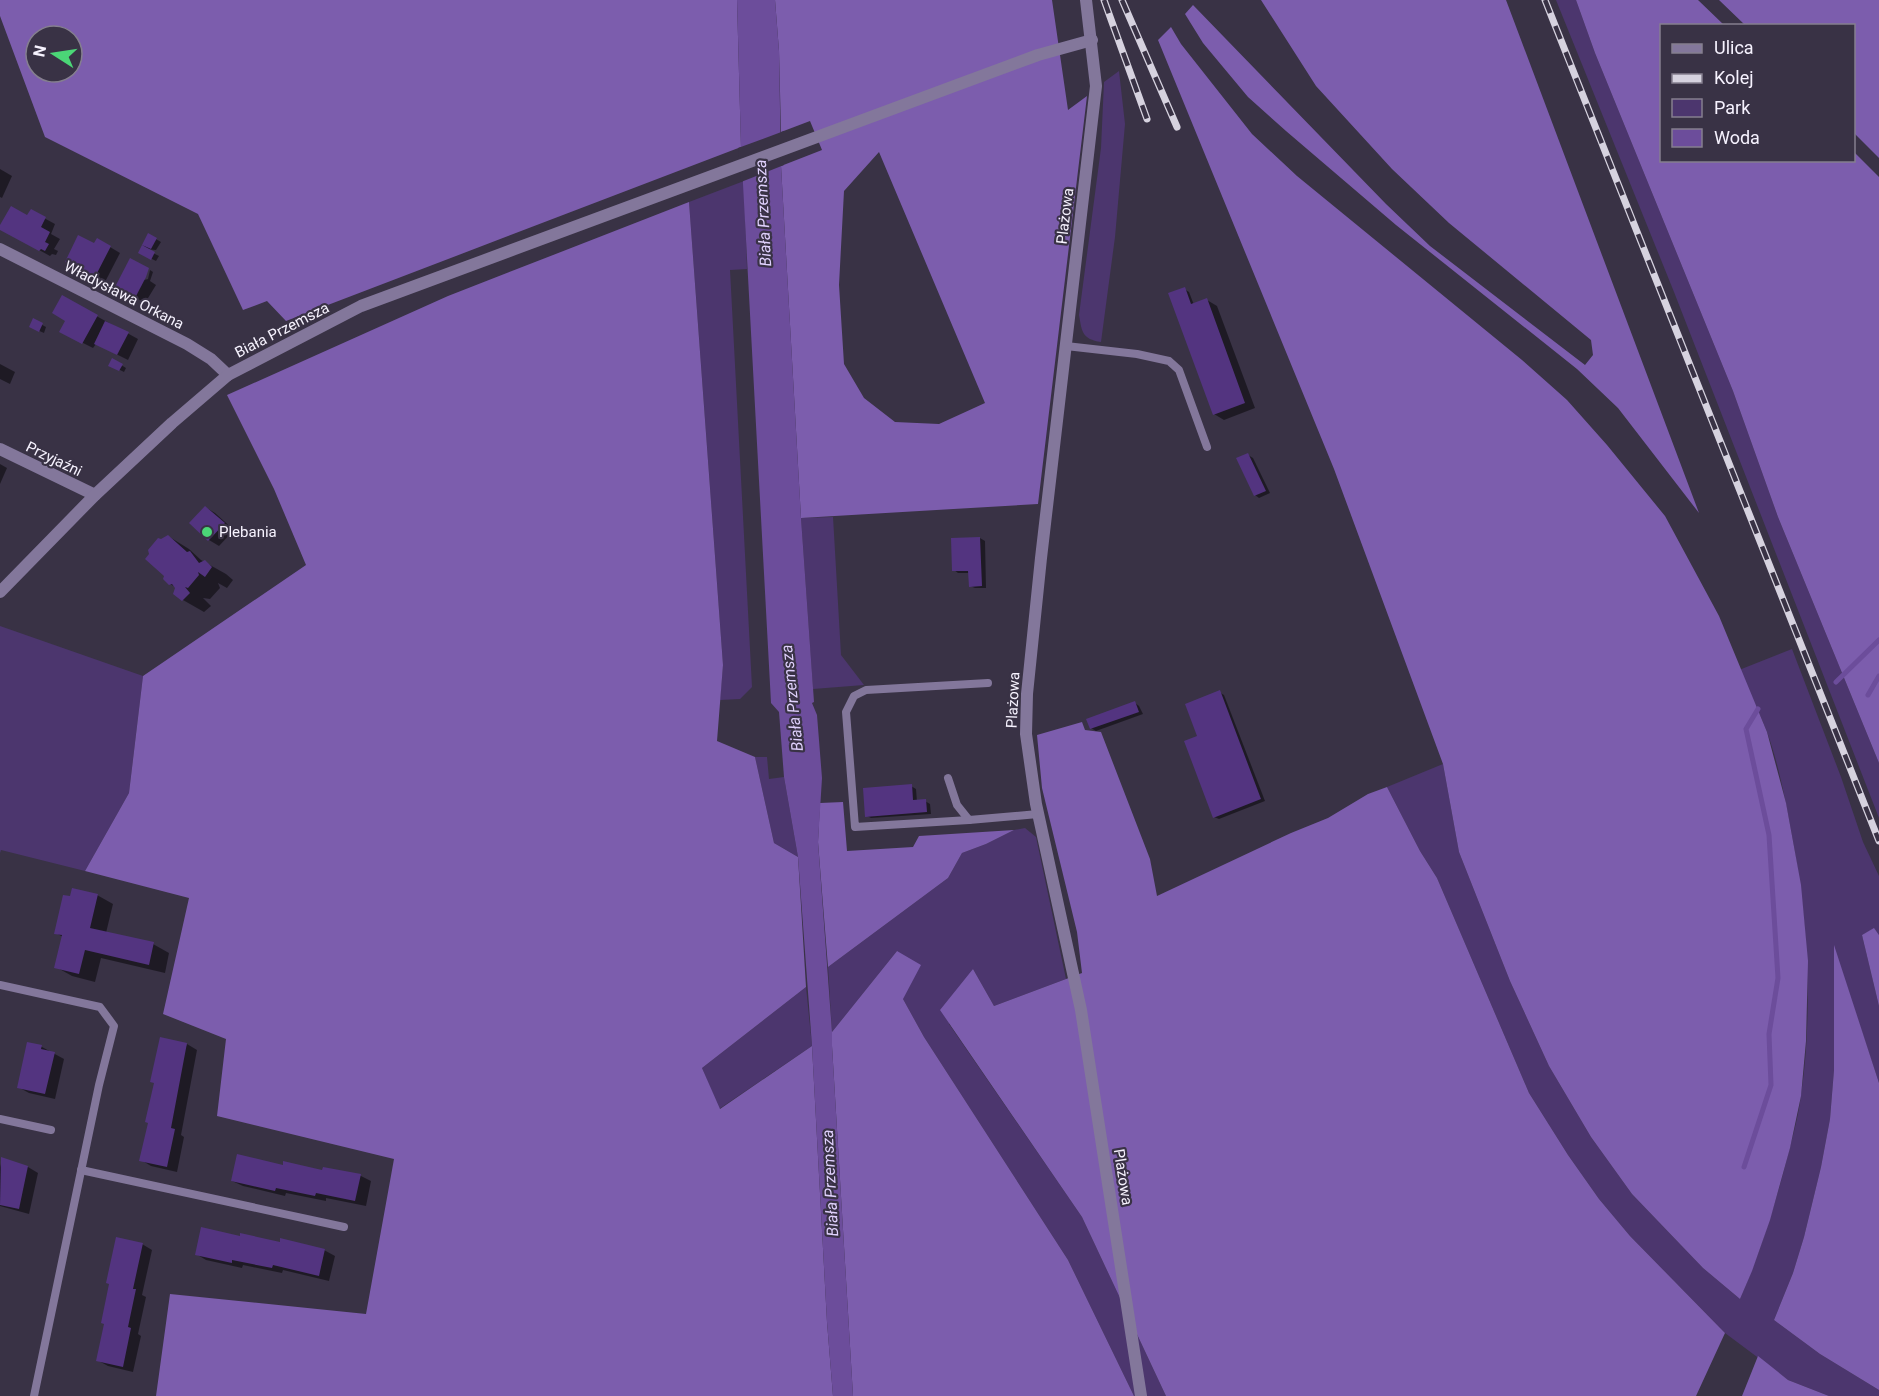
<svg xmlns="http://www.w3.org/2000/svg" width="1879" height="1396" font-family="Roboto,sans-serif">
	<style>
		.green { fill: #4c366e }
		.forest { fill: #7c5dad; fill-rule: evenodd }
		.water { fill: #6c4d9b }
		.pier { fill: #393245 }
		.shadow { fill: #0007 }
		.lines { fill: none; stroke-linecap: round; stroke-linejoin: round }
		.stream { stroke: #6c4d9b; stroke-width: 5 }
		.building { fill: #533480 }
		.lane { stroke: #83779b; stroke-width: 8 }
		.street { stroke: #83779b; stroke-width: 12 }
		.rail-casing { stroke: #d6d2df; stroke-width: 7 }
		.rail { stroke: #393245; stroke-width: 4.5; stroke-dasharray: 14; stroke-linecap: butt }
		.poi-dot { fill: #4bd677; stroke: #393245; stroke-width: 2 }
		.labels { text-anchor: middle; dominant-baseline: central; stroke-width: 4.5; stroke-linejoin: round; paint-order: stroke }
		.street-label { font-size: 15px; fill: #f6f2fe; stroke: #393245 }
		.poi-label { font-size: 15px; fill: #f6f2fe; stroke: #393245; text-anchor: start }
		.water-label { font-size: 16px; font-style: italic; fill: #dfd0fc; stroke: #393245 }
	</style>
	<rect width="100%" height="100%" fill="#393245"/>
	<g class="green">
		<polygon points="1556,0 1576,0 1595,53 1733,391 1778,517 1879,763 1879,818 1674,292"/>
		<path d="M 1119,71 L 1125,124 L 1115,237 L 1101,342 C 1082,339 1082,332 1079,315 L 1101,148 L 1104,82 Z"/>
		<polygon points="744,181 747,269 730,270 752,687 740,699 720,700 723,665 689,202"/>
		<polygon points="833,517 841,655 864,685 813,689 801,518"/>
		<polygon points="0,626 143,676 129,793 85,871 1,850 0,853"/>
		<path d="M 1792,649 L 1841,777 L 1863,842 L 1879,876 L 1879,935 L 1874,929 L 1862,935 L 1879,1006 L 1879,1083 L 1834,948 L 1834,1070 L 1830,1119 L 1821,1167 L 1804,1237 L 1793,1273 L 1774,1320 L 1820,1354 L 1879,1390 L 1879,1396 L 1829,1396 L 1788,1380 L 1725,1333 L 1630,1236 L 1599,1199 L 1568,1155 L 1529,1093 L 1437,878 L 1420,851 L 1387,787 L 1443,764 L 1459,852 L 1510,981 L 1549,1066 L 1591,1137 L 1632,1194 L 1703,1268 L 1740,1299 C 1758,1257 1772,1215 1784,1170 C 1790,1146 1798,1120 1801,1095 C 1813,1014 1808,927 1794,847 C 1787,808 1780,768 1767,732 C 1759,711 1748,690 1739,670 Z"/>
		<polygon points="755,757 767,757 769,779 784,777 798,857 774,843"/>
		<polygon points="1025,828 1036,837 1066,979 994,1006 973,969 949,1024 1082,1217 1166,1396 1134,1396 1068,1260 924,1037 903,999 897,951 832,1032 828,967 948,878 962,853 986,844 1014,830"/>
		<polygon points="806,987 812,1046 719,1109 702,1068"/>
	</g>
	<g class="forest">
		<path d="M 0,0 L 737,0 L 741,147 L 286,321 L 267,301 L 243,310 L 198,214 L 45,137 L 0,16 ZM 36,36 L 72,36 L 72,72 L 36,72 Z"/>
		<path d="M 775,0 L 1052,0 L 1068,110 L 1087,96 L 1038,504 L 801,518 L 781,166 L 822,150 L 810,121 L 781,132 L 779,51 ZM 879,152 L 985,403 L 939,424 L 895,422 L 864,398 L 844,364 L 839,285 L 844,191 Z"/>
		<polygon points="1261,0 1506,0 1699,513 1618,408 1577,369 1396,225 1286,131 1248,97 1203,43 1185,14 1193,5 1386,204 1430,246 1585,365 1593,355 1591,340 1449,223 1392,169 1316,86"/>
		<polygon points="1576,0 1698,0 1724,25 1662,26 1662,160 1854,160 1854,152 1879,177 1879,763 1778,517 1733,391 1595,53"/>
		<polygon points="1719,0 1879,0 1879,158 1854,133 1854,26 1745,25"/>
		<polygon points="1171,27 1181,44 1252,134 1297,176 1522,360 1567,400 1607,445 1665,516 1719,616 1767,732 1786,803 1801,885 1808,961 1806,1041 1801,1096 1790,1148 1770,1220 1752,1271 1740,1299 1703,1268 1632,1194 1591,1137 1549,1066 1510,981 1459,852 1443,764 1334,469 1158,40"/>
		<polygon points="689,202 723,665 717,741 755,757 774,843 798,857 806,987 702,1068 720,1109 812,1046 827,1322 833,1396 156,1396 170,1294 366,1314 394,1159 217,1116 226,1039 163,1014 189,898 85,871 129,793 143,676 306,565 274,489 227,395 448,296"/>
		<polygon points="1082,722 1085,730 1101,732 1150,859 1157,896 1291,833 1328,818 1368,794 1387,787 1420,851 1437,878 1529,1093 1568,1155 1599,1199 1630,1236 1725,1333 1696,1396 1166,1396 1082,1217 940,1010 973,969 994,1006 1082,973 1077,932 1042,788 1037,735"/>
		<polygon points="843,802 847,851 913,847 919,836 1014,830 986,844 962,853 948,878 828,967 818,842 820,803"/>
		<polygon points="1874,928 1879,935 1879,1006 1862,935"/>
		<polygon points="1834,945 1879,1083 1879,1390 1820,1354 1774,1320 1793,1273 1804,1237 1821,1167 1830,1119 1834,1070"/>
		<polygon points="897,951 921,965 903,999 924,1037 1068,1260 1134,1396 853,1396 832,1046 832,1032"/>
		<polygon points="1758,1356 1788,1380 1829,1396 1742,1396"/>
	</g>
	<polygon class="water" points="737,0 775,0 779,51 781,166 801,518 814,702 812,703 817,715 822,778 818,842 832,1032 832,1046 853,1396 833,1396 827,1322 812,1046 798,857 784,777 779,712 771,703 741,147"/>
	<polygon class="pier" points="784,131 784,165 741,182 738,148"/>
	<g class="shadow">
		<polygon points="0,169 12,176 2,198 0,197"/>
		<polygon points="31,211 55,224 51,234 60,239 54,249 58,251 56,255 52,254 50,256 1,229 27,216"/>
		<polygon points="149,235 161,242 156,250 145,249 159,256 156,261 140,253"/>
		<polygon points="94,245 110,247 120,253 105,282 77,267"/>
		<polygon points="150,270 153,272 150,281 156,285 145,303 117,287 148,279"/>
		<polygon points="1184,289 1189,292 1194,305 1207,300 1217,306 1255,408 1224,420 1214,414"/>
		<polygon points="62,297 138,339 128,360 96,344 93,348 71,337"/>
		<polygon points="33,320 46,327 44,333 35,329"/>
		<polygon points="113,360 126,368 124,372 110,365"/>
		<polygon points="0,364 15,372 10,384 0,379"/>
		<polygon points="1248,455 1253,458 1270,493 1259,498 1255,495"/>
		<polygon points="0,464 7,468 0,484"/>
		<polygon points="205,507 215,513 234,530 219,546 209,540"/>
		<polygon points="168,536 189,549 201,560 226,574 233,580 227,588 218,583 220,588 210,599 203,598 211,606 204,612 183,600 177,588 170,584"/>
		<polygon points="980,538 985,541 986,588 975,588 970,586 970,573 958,573 954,570"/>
		<polygon points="1219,692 1224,695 1265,801 1219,819 1214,817 1199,737"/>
		<polygon points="1135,703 1139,706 1143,714 1096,731 1091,728"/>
		<polygon points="911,786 916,789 917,802 925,801 930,804 931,814 871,818 867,816"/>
		<polygon points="97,895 113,904 106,933 153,944 169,953 165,973 101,958 95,982 72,976 56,967 63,937 56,933"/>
		<polygon points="28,1044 42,1047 64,1059 55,1099 29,1093 18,1087"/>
		<polygon points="187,1044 197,1050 181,1135 184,1137 177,1172 151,1166 141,1160"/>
		<polygon points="2,1159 28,1167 38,1173 29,1214 0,1206 0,1168"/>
		<polygon points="284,1166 361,1176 371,1181 366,1206 326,1198 326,1201 286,1193 285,1196 243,1186 232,1181"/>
		<polygon points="281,1243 324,1250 335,1256 329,1281 283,1270 282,1273 243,1265 242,1268 206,1260 196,1254"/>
		<polygon points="142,1244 152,1250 142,1295 146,1297 138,1334 141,1336 133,1372 108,1366 97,1360 105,1324"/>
	</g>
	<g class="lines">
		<g class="stream">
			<polyline points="1836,682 1879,640"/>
			<polyline points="1868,695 1879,676"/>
			<polyline points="1744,1167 1771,1085 1769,1034 1778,978 1769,835 1746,729 1758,709"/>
		</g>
	</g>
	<g class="building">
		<polygon points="11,206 27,215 31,209 46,217 41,227 50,232 45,242 49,244 45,251 41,249 39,251 0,230 0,225"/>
		<polygon points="148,233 157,238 151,249 142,245"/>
		<polygon points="78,235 94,243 97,238 111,246 95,277 65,262"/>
		<polygon points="142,245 155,252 151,260 138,253"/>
		<polygon points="130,258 149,268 146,277 135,298 115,287"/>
		<polygon points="1185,287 1191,304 1207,298 1245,403 1213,415 1168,293"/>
		<polygon points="62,295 98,315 82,344 59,332 65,321 52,313"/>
		<polygon points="33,318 43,323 39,332 29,327"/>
		<polygon points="105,321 129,332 117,355 94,344"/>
		<polygon points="112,358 123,364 119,371 108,366"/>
		<polygon points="1248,453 1266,491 1254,496 1236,458"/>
		<polygon points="205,506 225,523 208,541 189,523"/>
		<polygon points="168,535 187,552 190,551 199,563 205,560 212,567 205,577 198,572 199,575 188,588 185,587 190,593 182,601 173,594 175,588 172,584 169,585 163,579 164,576 145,559 149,554 148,550 158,538 161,539"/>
		<polygon points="980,537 982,586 969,587 968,571 952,571 951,538"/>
		<polygon points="1220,690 1261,799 1213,818 1184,741 1197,736 1185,704"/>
		<polygon points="1135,701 1139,712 1090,729 1086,719"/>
		<polygon points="912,784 913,800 926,799 927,812 865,817 863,788"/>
		<polygon points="72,888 98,894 90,928 154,942 149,965 85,950 79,974 54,968 62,935 54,934 63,895 70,896"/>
		<polygon points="160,1037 187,1043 171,1128 175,1129 167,1167 139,1161 148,1123 145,1122 154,1083 150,1082"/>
		<polygon points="27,1042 42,1045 41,1049 55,1052 45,1094 17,1088"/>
		<polygon points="237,1154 283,1165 283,1161 322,1170 323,1167 361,1174 355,1201 316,1193 315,1196 276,1188 275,1191 231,1181"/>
		<polygon points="1,1157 28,1166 19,1209 0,1205"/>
		<polygon points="201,1227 240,1236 240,1233 280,1242 280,1238 325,1249 319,1276 273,1265 272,1268 232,1260 232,1263 195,1255"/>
		<polygon points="116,1237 143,1243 133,1289 136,1289 128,1327 131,1328 123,1367 96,1361 104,1324 101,1323 109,1284 106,1283"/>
	</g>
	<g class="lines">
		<g class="lane">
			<polyline points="1066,346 1137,354 1169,361 1179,370 1207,447"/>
			<polyline points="948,778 957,805 969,820 1038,814"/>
			<polyline points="969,820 855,827 846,712 854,696 866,690 988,683"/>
			<polyline points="0,985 100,1007 114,1026 99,1085 34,1396"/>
			<polyline points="0,1119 51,1130"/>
			<polyline points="81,1170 344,1227"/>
		</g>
		<g class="street">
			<polyline points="1086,0 1096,86 1041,558 1027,694 1026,734 1036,804 1081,1010 1141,1396"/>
			<polyline points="0,249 187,344 211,359 228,375"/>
			<polyline points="0,449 95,495"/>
			<polyline points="0,592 95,495 172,423 228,375 361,306 1038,55 1092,40"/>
		</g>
		<g class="rail-casing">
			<g id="rail">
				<polyline points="1104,0 1147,119"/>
				<polyline points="1122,0 1177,127"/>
				<polyline points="1545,0 1879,841"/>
			</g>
		</g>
		<use href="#rail" class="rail"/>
	</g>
	<circle class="poi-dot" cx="207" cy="532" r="6"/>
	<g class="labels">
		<g class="street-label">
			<text transform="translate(1065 216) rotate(-83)">Plażowa</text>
			<text transform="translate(124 295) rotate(27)">Władysława Orkana</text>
			<text transform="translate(282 330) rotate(-27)">Biała Przemsza</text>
			<text transform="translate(54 459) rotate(26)">Przyjaźni</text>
			<text transform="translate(1013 700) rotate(-87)">Plażowa</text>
			<text transform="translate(1123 1177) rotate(81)">Plażowa</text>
		</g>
		<g class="poi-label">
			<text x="219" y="532">Plebania</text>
		</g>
		<g class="water-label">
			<text transform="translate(763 213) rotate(-93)">Biała Przemsza</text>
			<text transform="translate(792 698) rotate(-96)">Biała Przemsza</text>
			<text transform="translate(830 1183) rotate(-93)">Biała Przemsza</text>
		</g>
	</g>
	<rect x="1660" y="24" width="195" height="138" fill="#393245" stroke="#857f8f" stroke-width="1.5"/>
	<rect x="1672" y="44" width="30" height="9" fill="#83779b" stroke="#857f8f" stroke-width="1.5"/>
	<text x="1714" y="54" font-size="18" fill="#f6f2fe">Ulica</text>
	<rect x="1672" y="74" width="30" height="9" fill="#d6d2df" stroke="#857f8f" stroke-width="1.5"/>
	<text x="1714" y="84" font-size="18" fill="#f6f2fe">Kolej</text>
	<rect x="1672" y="99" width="30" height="18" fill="#4c366e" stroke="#857f8f" stroke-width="1.5"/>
	<text x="1714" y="114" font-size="18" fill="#f6f2fe">Park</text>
	<rect x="1672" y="129" width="30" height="18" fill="#6c4d9b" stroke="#857f8f" stroke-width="1.5"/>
	<text x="1714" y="144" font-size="18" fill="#f6f2fe">Woda</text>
	<g transform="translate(54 54) rotate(282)"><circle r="28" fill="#393245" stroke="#857f8f" stroke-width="1.5"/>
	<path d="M0-4.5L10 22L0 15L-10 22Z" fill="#4bd677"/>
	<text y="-9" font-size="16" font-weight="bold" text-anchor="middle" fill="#f6f2fe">N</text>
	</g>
</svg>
